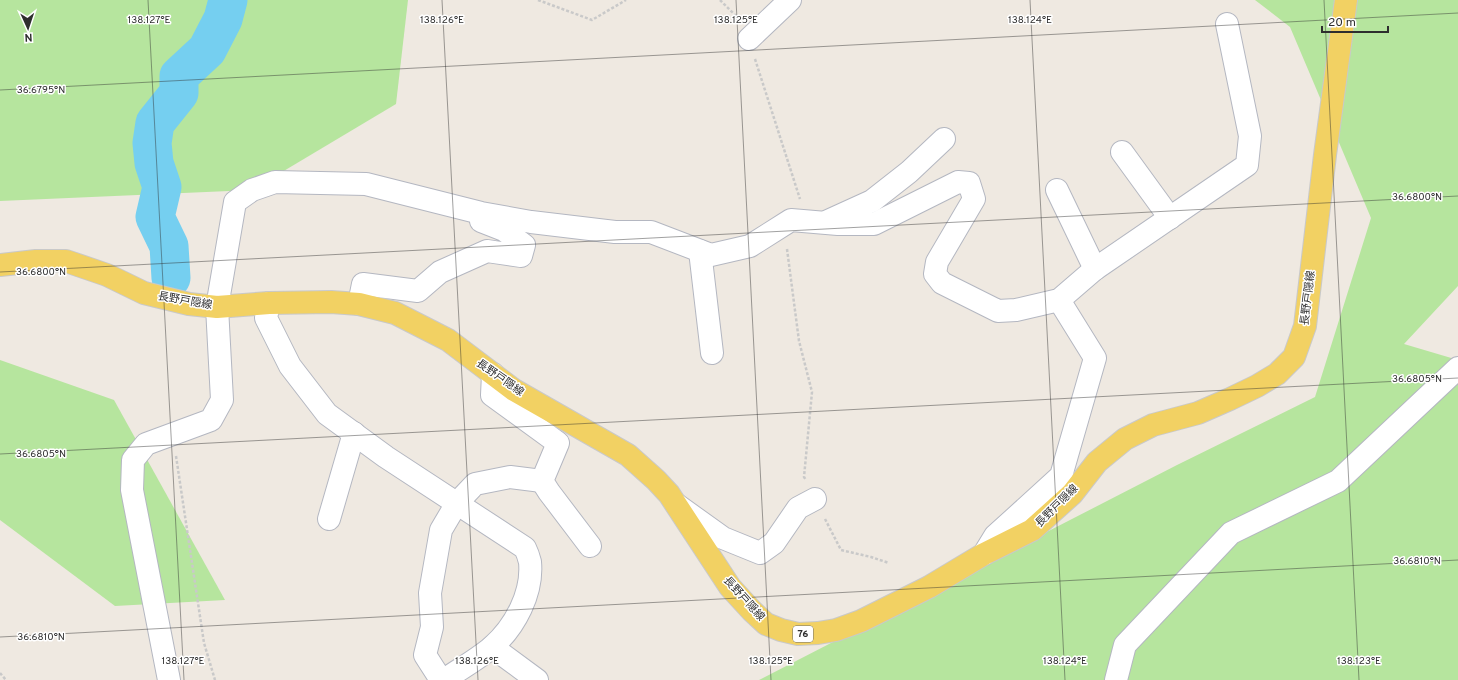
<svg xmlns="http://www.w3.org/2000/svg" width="1458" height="680" font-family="Overpass,'Noto Sans JP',sans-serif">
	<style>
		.green { fill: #b6e59e }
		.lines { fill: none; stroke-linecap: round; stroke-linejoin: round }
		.river { stroke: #75cff0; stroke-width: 39 }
		.minor-casing { stroke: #b4b7c1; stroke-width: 24 }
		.major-casing { stroke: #c9c9c9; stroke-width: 24 }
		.path { stroke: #c9c9c9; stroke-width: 2.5; stroke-dasharray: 3 2; stroke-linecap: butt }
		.minor { stroke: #fff; stroke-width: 22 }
		.major { stroke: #f2d163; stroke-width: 22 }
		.ticks { fill: none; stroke: #2e2e2e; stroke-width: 1; stroke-opacity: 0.45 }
		.labels { text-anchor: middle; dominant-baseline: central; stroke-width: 3; stroke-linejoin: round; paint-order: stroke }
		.shield { fill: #fff; stroke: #6d6d6d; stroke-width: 1 }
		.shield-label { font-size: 10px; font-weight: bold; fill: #2e2e2e }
		.street-label { font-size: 11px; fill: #2e2e2e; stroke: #fff }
		.ticks-label { font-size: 10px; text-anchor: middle; fill: #2e2e2e; stroke: #fff; stroke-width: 3; stroke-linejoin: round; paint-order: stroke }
	</style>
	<rect width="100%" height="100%" fill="#efe9e1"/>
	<g class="green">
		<polygon points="0,0 408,0 396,104 252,190 0,201"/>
		<polygon points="1255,0 1458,0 1458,286 1404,344 1458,360 1458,680 759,680 1177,465 1315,397 1371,218 1290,27"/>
		<polygon points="0,360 114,400 225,600 115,606 0,520"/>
	</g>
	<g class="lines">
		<polyline class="river" points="171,278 169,246 155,217 162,187 154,163 152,143 155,123 179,93 179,76 207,50 223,19 228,0"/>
		<g class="minor-casing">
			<g id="minor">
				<polyline points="749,39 790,0"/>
				<polyline points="1122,152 1170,218"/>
				<polyline points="1057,190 1095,269"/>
				<polyline points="828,221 872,201 909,172 944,139"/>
				<polyline points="700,251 712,353"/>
				<path d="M 269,303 L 266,318 L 290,366 L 327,414 L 386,457 L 525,548 C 527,552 529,558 530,562 C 533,593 515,627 492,647 C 478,659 460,669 444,680"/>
				<polyline points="359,304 363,284 418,291 440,272 487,251 521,256 524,245 504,230 481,221"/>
				<polyline points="493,374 492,395 558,443 542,481 549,492 590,546"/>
				<polyline points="677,505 723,538 760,553 774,543 798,508 815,499"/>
				<polyline points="329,519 354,433"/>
				<polyline points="984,554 995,536 1061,476 1095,358 1059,300"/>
				<polyline points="492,647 537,680"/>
				<polyline points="169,680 132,490 133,460 146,444 211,420 222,400 217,307 235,202 252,190 275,182 366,184 481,213 531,222 615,232 651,232 711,255 750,246 791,220 838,224 874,224 958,182 969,183 974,199 937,262 935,274 942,283 998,311 1016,310 1059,300 1095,269 1247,165 1250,136 1227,24"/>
				<polyline points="441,680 425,655 432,627 430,593 441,530 457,503 475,484 510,477 542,481"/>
				<polyline points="1116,680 1125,645 1231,533 1338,481 1458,368"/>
			</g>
		</g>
		<g class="major-casing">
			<polyline id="major" points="0,265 36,261 66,261 107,275 144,293 189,304 217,307 269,303 331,302 359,304 395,313 448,340 514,390 628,455 656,480 669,494 730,587 752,611 766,624 781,630 798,634 818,633 836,630 861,621 929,587 984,554 1032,530 1072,494 1097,462 1125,439 1153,425 1198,413 1230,399 1257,386 1277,374 1294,357 1305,326 1325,155 1346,0"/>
		</g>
		<g class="path">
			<polyline points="538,0 592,20 626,0"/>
			<polyline points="720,0 738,18"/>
			<polyline points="755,59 800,199"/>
			<polyline points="787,249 799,341 812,392 804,477 806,480"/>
			<polyline points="176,456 204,643 215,680"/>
			<polyline points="825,519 841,550 871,557 889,563"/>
			<polyline points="0,673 6,680"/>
		</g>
		<use href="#minor" class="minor"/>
		<use href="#major" class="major"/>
	</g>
	<path class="ticks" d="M 148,0 L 184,680M 442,0 L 478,680M 736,0 L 771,680M 1030,0 L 1065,680M 1324,0 L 1359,680M 0,90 L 1458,13M 0,272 L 1458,196M 0,454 L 1458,378M 0,637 L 1458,560"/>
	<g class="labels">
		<rect class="shield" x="793" y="626" width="20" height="16" rx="3"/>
		<g class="shield-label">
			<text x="803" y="634">76</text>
		</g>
		<g class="street-label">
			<text transform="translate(1308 298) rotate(-83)">長野戸隠線</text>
			<text transform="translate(185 301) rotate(10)">長野戸隠線</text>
			<text transform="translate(500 378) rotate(35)">長野戸隠線</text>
			<text transform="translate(1057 506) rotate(-45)">長野戸隠線</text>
			<text transform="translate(744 599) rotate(48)">長野戸隠線</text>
		</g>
	</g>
	<g class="ticks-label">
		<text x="149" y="23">138.127°E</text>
		<text x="442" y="23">138.126°E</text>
		<text x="736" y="23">138.125°E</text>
		<text x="1030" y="23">138.124°E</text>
		<text x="41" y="93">36.6795°N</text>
		<text x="1417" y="200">36.6800°N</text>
		<text x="41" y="275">36.6800°N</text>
		<text x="1417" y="382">36.6805°N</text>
		<text x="41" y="457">36.6805°N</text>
		<text x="1417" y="564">36.6810°N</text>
		<text x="41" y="640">36.6810°N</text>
		<text x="183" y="664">138.127°E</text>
		<text x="477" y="664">138.126°E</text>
		<text x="771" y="664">138.125°E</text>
		<text x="1065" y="664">138.124°E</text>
		<text x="1359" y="664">138.123°E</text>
	</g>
	<g transform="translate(28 28) rotate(177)" stroke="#ffffff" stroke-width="3" paint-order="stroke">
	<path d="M0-3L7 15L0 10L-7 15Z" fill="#2e2e2e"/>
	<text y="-6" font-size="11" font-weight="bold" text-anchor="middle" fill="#2e2e2e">N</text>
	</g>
	<path d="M1322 26v6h66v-6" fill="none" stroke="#2e2e2e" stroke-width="2"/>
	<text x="1328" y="26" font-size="12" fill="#2e2e2e" stroke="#ffffff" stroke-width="3" paint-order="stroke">20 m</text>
</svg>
